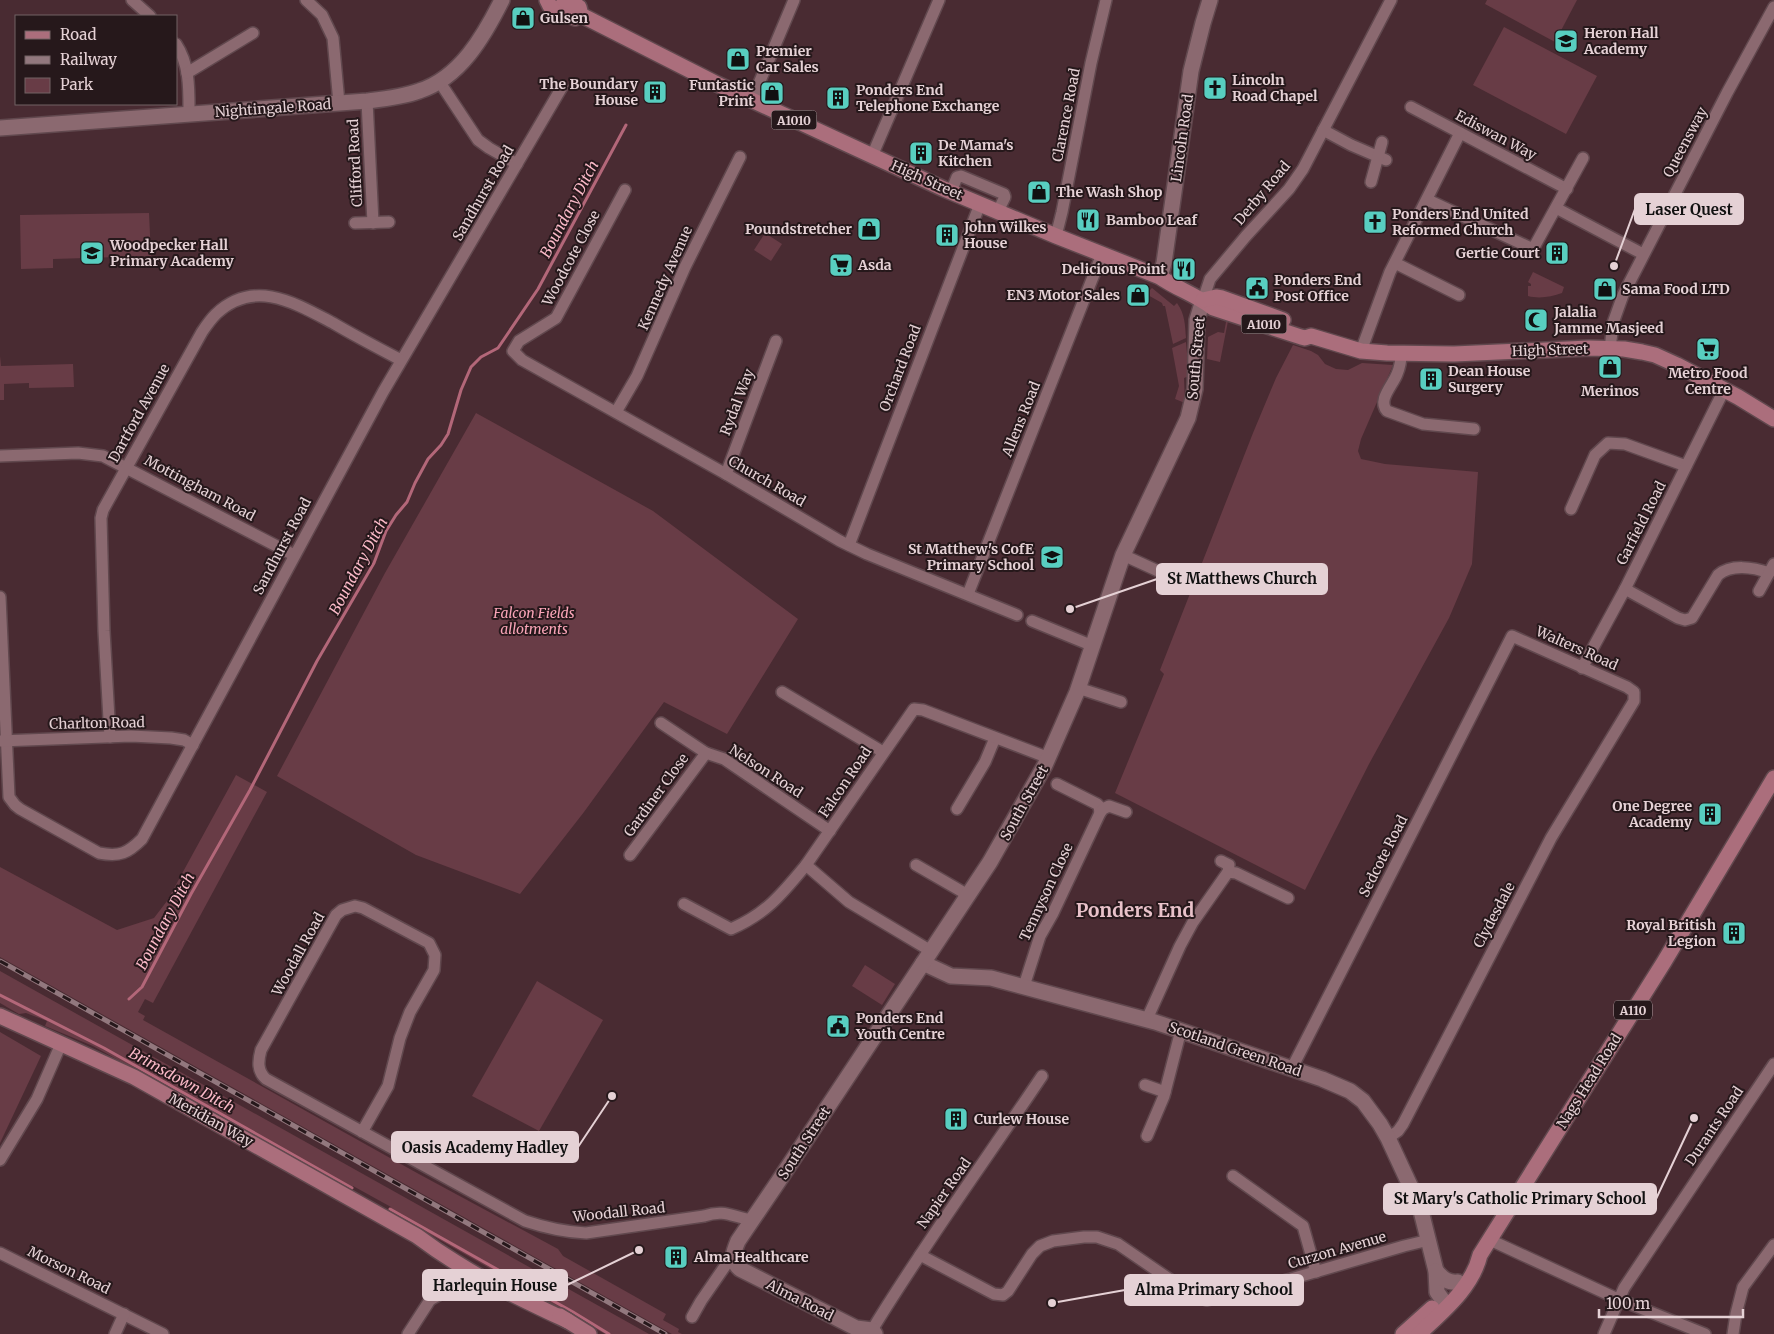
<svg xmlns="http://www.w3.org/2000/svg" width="1774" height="1334" font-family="Merriweather,serif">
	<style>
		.green { fill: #683c46 }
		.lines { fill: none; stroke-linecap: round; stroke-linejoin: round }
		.stream { stroke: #b36779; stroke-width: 3 }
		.street-casing { stroke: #61484e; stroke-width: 14 }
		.secondary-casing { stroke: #61484e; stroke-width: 18 }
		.primary-casing { stroke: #61484e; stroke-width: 18 }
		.street { stroke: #8b6970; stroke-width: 11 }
		.secondary { stroke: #8b6970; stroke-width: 15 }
		.primary { stroke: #ab6e7c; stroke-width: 15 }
		.rail-casing { stroke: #92787e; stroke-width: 5 }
		.rail { stroke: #26181b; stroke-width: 3; stroke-dasharray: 9; stroke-linecap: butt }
		.labels { text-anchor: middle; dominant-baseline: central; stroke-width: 4; stroke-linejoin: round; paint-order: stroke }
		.shield { fill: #26181b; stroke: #ac9a9d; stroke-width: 1 }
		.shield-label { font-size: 12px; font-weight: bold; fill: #e5d1d5 }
		.poi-label { font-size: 14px; font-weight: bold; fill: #e5d1d5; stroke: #26181b; text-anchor: start }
		.street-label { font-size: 14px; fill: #e5d1d5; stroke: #26181b }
		.park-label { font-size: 14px; font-style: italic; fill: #f9a4b7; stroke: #26181b }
		.water-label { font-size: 15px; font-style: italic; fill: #fab9c7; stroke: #26181b }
		.district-label { font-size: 19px; font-weight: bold; fill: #e9c2ca; stroke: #26181b }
		.leader { fill: none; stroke: #e5d1d5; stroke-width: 2 }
		.callout-dot { fill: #e5d1d5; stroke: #26181b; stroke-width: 2 }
		.callout { fill: #e5d1d5; stroke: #e5d1d5; stroke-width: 2 }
		.callout-label { font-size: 15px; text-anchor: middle; font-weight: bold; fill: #111 }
	</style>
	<rect width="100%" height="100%" fill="#492b32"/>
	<g class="green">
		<polygon points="1487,0 1577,0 1555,42 1485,4"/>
		<polygon points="1504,27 1597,76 1566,134 1473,85"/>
		<polygon points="149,213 151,256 53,259 53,268 21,269 20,215"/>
		<polygon points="765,233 782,244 771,261 754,250"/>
		<path d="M 1533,272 L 1564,287 L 1562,293 C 1551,297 1539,299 1528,296 L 1528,286 L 1531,286 L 1531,284 L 1528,282 Z"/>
		<path d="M 1152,288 L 1174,306 L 1177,303 C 1185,314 1185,325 1186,338 L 1173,344 L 1165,306 L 1163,306 L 1162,303 L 1146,294 Z"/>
		<polygon points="1228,321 1220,362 1207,359 1208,337 1218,332 1224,333 1226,322"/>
		<polygon points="1186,342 1189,376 1184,378 1185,403 1175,399 1179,386 1172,348"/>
		<polygon points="1293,345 1311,351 1318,355 1325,364 1336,369 1348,370 1362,363 1393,365 1361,439 1358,451 1361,459 1385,464 1478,472 1472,564 1449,618 1369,764 1305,890 1115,793 1164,674 1160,670 1253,433 1276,378"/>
		<polygon points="0,356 1,366 73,364 74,387 29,388 29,383 4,384 4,400 0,400"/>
		<polygon points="476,413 653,511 798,619 727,734 664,702 584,812 520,894 416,855 277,776 385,573"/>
		<polygon points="236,775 267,792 153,1003 145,999 138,1012 145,1016 143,1020 417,1173 558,1249 563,1256 666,1314 663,1320 679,1329 678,1332 682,1334 672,1334 0,957 0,867 117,930 154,918 167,901"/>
		<polygon points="865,965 895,984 882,1005 852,986"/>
		<polygon points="0,971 649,1334 605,1334 389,1211 391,1207 353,1186 350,1190 113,1057 93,1046 45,1026 47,1021 26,1013 19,1014 0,1003"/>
		<polygon points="537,981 603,1020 539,1131 472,1096"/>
		<polygon points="0,1032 41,1056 0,1143"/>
	</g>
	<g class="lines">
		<g class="stream">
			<polyline points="0,995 104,1048 352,1188"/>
			<polyline points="129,999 142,987 191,894 250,790 317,661 374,563 386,531 396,515 407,502 415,483 428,459 441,445 448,434 461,390 471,367 481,357 498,348 538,289 626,125"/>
			<polyline points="390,1209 573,1312 609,1334"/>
		</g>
		<g class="street-casing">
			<g id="street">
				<polyline points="132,0 150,16"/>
				<polyline points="306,0 322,15 333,38 339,103"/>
				<path d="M 176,44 C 190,65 189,90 189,114"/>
				<polyline points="187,73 253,33"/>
				<polyline points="439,81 478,140 489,148 517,164"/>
				<polyline points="752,100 794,0"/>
				<polyline points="367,101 373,223"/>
				<polyline points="1411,107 1567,189"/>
				<polyline points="1323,130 1351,145 1386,160"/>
				<polyline points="872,156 939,0"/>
				<polyline points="1371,182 1382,142"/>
				<polyline points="625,190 556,318 519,341 513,351 522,360 726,474 840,541 867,554 1017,615"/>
				<polyline points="951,192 957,177 961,176 1004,194 1005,197 998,211"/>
				<polyline points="1428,200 1533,249 1583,158"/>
				<polyline points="1556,208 1643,254"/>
				<polyline points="355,223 389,222"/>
				<polyline points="1056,236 1062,212 1091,63 1106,0"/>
				<polyline points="1395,263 1459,295"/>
				<polyline points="1203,300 1210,279 1246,236 1289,189 1303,169 1391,0"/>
				<polyline points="1610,349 1613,323 1623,295 1727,93 1774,7"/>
				<polyline points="1361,351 1390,272 1460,133"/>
				<path d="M 1401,354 C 1401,361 1400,367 1397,374 C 1393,385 1377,400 1387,411 L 1423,424 L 1474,429"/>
				<polyline points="616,412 637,376 685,267 740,157"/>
				<polyline points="0,456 78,453 103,456 294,555"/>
				<polyline points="726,474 776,341"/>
				<polyline points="1571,509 1595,455 1608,443 1625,444 1686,466"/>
				<polyline points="849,545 980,204"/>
				<polyline points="1123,555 1191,586"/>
				<path d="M 1625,589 L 1678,618 L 1685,620 L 1692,618 L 1718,575 C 1731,564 1753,567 1769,573"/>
				<polyline points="1759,591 1774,564"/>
				<polyline points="968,594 1102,254"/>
				<path d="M 0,597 L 9,797 L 15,805 L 20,809 L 99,853 C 120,857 128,853 142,839 L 383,392 L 562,87"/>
				<polyline points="1032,621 1093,646"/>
				<polyline points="1582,668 1625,589 1724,390"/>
				<polyline points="1078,688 1121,702"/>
				<polyline points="782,692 883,752"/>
				<polyline points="661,723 706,753 724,759 830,831"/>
				<path d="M 110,737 L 104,631 L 101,518 L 103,510 L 202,332 C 206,326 211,319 216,314 C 254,278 295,303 333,323 C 355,336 378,348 401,360"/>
				<polyline points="0,741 131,736 171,738 184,740 193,745"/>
				<polyline points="1057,784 1097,804 1099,806 1100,813"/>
				<polyline points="957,809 985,762 995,738"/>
				<polyline points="630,855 706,753"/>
				<polyline points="916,865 968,895"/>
				<polyline points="1228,872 1236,873 1288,898"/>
				<path d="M 684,904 L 731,929 C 766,914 782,894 806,865"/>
				<polyline points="931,951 849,902 806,865 914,709 923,710 1049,758"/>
				<polyline points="1024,986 1040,936 1053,913 1100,813 1103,809 1109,806 1126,812"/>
				<polyline points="1147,1019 1180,946 1193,922 1228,872 1229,865 1221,861"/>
				<polyline points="1292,1068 1512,636 1627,687 1634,692 1634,701 1551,838 1403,1124 1398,1131 1388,1138"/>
				<polyline points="1145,1085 1165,1092"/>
				<path d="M 362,1132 L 388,1086 L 400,1038 L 410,1012 L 434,970 L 435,955 L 429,943 L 363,908 L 355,906 L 342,910 L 336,915 L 261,1050 C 258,1061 257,1071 266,1079 L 525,1221 C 546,1228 564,1232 586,1233 L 704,1216 C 725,1209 732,1217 752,1220"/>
				<polyline points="1147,1136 1164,1096 1181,1030"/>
				<polyline points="0,1160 37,1099 61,1044"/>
				<polyline points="1233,1176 1303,1226 1316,1272"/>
				<polyline points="1490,1240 1618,1299 1705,1334"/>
				<polyline points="0,1253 163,1334"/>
				<polyline points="920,1255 994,1294 1003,1295 1008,1291 1032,1254 1040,1246 1053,1241 1084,1237 1097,1237 1118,1244 1194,1296 1207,1300 1291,1279 1404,1246 1429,1240"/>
				<polyline points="692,1317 701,1301 732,1256"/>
				<path d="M 872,1330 C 925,1243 985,1161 1042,1076"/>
				<polyline points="115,1334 124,1314"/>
				<polyline points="408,1334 430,1300 475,1274"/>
				<polyline points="1604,1334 1624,1288 1774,1064"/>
				<polyline points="1733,1334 1736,1314 1743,1287 1774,1245"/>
			</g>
		</g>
		<g class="secondary-casing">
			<g id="secondary">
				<path d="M 0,128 L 367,101 C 384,99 403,97 419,91 C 460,78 484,36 502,0"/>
				<polyline points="1160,277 1164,263 1191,71 1203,23 1210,0"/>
				<polyline points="923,963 951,976 991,978 1155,1022 1322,1079 1350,1091 1363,1101 1380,1124 1388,1138 1420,1207 1436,1271 1437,1292 1442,1299"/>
				<path d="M 1436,1271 C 1443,1279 1448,1283 1458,1282"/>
				<path d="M 875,1334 L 872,1330 L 856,1328 L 740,1269 C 730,1260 733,1253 738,1241 L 778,1182 L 990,862 L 1045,765 L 1077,692 L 1123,555 L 1188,418 L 1195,389 L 1197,320 L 1203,300"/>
			</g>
		</g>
		<g class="primary-casing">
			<g id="primary">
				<polyline points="547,0 550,6 575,18 581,15"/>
				<path d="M 564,0 L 579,7 L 581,15 L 717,84 L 944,189 L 1056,236 L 1160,277 C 1177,289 1197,295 1213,308 L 1301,337 L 1305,338 L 1311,336 L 1361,351 L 1387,353 L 1454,354 L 1589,348 L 1624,349 L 1642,352 L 1655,355 L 1677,365 L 1738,397 L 1774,419"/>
				<polyline points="1203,300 1216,297 1222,298 1283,320"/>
				<path d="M 0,1016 L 134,1077 L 417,1236 C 429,1245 442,1254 455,1262 C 491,1285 530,1303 568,1321"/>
				<polyline points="560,1316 589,1334"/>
				<polyline points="1403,1334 1432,1308"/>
				<path d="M 1419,1334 C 1443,1311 1472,1288 1480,1255 L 1664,962 L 1774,778"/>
			</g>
		</g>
		<use href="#street" class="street"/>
		<use href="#secondary" class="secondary"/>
		<use href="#primary" class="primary"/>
		<g class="rail-casing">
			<polyline id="rail" points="0,961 665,1334"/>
		</g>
		<use href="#rail" class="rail"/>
	</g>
	<defs>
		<g id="shop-square" transform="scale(1.25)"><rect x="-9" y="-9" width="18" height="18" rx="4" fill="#58cec0" stroke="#26181b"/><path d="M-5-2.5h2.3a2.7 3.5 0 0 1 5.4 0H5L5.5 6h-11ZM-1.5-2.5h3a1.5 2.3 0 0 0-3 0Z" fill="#111"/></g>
		<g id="school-square" transform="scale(1.25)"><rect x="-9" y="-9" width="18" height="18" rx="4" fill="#58cec0" stroke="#26181b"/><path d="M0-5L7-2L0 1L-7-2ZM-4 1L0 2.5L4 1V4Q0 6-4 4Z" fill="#111"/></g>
		<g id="church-square" transform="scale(1.25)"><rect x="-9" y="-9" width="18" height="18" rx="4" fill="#58cec0" stroke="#26181b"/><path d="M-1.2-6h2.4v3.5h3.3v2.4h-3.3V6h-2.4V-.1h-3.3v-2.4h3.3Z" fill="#111"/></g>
		<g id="building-square" transform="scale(1.25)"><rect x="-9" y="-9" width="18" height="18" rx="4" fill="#58cec0" stroke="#26181b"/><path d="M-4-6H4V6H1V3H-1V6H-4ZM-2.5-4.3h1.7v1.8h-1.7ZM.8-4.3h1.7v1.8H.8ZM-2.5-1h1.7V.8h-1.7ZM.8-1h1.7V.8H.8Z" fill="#111"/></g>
		<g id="restaurant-square" transform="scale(1.25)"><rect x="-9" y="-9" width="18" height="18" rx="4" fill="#58cec0" stroke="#26181b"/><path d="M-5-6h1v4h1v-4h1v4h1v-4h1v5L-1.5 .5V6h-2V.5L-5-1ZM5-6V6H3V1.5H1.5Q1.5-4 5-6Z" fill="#111"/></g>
		<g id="supermarket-square" transform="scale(1.25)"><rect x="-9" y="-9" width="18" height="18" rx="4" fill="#58cec0" stroke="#26181b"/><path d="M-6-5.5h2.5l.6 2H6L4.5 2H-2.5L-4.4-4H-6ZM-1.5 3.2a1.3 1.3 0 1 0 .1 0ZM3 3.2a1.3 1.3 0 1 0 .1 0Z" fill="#111"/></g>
		<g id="civic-square" transform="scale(1.25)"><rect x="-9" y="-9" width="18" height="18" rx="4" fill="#58cec0" stroke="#26181b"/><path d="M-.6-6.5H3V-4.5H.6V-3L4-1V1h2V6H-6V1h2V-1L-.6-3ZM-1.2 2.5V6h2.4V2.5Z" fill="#111"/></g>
		<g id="mosque-square" transform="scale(1.25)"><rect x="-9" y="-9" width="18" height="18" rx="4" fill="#58cec0" stroke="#26181b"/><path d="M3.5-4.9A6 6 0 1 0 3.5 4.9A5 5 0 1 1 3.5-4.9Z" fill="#111"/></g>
	</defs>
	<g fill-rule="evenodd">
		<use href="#shop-square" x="523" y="18"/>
		<use href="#school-square" x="1566" y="41"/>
		<use href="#shop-square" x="738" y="59"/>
		<use href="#church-square" x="1215" y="88"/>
		<use href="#building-square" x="655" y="92"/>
		<use href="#shop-square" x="772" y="93"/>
		<use href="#building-square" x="838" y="98"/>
		<use href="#building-square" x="921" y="153"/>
		<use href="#shop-square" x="1039" y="192"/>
		<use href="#restaurant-square" x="1088" y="220"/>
		<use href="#church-square" x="1375" y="222"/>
		<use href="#shop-square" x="869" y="229"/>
		<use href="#building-square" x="947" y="235"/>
		<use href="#school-square" x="92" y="253"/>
		<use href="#building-square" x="1557" y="253"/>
		<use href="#supermarket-square" x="841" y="265"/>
		<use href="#restaurant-square" x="1184" y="269"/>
		<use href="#civic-square" x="1257" y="288"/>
		<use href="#shop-square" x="1605" y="289"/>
		<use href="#shop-square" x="1138" y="295"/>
		<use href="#mosque-square" x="1536" y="320"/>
		<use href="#supermarket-square" x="1708" y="349"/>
		<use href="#shop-square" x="1610" y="367"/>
		<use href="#building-square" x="1431" y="379"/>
		<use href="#school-square" x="1052" y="557"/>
		<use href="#building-square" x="1710" y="814"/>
		<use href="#building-square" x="1734" y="933"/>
		<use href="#civic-square" x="838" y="1026"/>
		<use href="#building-square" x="956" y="1119"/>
		<use href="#building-square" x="676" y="1257"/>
	</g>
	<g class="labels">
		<g class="shield">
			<rect x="771.5" y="110.5" width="45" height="19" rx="4"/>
			<rect x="1241.5" y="314.5" width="45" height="19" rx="4"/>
			<rect x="1614" y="1000.5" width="38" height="19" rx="4"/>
		</g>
		<g class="shield-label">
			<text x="794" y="120">A1010</text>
			<text x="1264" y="324">A1010</text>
			<text x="1633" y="1010">A110</text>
		</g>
		<g class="poi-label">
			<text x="540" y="18">Gulsen</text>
			<text x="1584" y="33">Heron Hall<tspan x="1584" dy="16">Academy</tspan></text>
			<text x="756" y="51">Premier<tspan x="756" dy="16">Car Sales</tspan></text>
			<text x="1232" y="80">Lincoln<tspan x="1232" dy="16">Road Chapel</tspan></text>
			<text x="638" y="84" text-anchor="end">The Boundary<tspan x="638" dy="16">House</tspan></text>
			<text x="754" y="85" text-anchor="end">Funtastic<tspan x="754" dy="16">Print</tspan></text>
			<text x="856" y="90">Ponders End<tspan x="856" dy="16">Telephone Exchange</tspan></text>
			<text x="938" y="145">De Mama's<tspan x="938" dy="16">Kitchen</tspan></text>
			<text x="1056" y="192">The Wash Shop</text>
			<text x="1392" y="214">Ponders End United<tspan x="1392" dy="16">Reformed Church</tspan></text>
			<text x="1106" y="220">Bamboo Leaf</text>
			<text x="964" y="227">John Wilkes<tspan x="964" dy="16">House</tspan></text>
			<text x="852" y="229" text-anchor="end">Poundstretcher</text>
			<text x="110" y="245">Woodpecker Hall<tspan x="110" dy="16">Primary Academy</tspan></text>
			<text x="1540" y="253" text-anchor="end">Gertie Court</text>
			<text x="858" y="265">Asda</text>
			<text x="1166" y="269" text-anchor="end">Delicious Point</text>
			<text x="1274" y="280">Ponders End<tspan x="1274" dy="16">Post Office</tspan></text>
			<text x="1622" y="289">Sama Food LTD</text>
			<text x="1120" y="295" text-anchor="end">EN3 Motor Sales</text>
			<text x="1554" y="312">Jalalia<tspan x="1554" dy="16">Jamme Masjeed</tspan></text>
			<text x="1448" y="371">Dean House<tspan x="1448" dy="16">Surgery</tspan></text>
			<text x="1708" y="373" text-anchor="middle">Metro Food<tspan x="1708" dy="16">Centre</tspan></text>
			<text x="1610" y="391" text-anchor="middle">Merinos</text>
			<text x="1034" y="549" text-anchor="end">St Matthew's CofE<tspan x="1034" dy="16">Primary School</tspan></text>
			<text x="1692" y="806" text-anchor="end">One Degree<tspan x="1692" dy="16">Academy</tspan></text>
			<text x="1716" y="925" text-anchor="end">Royal British<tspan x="1716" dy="16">Legion</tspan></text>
			<text x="856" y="1018">Ponders End<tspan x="856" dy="16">Youth Centre</tspan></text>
			<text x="974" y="1119">Curlew House</text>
			<text x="694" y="1257">Alma Healthcare</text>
		</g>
		<g class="street-label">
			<text transform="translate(273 108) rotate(-4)">Nightingale Road</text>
			<text transform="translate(1066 115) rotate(-79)">Clarence Road</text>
			<text transform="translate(1496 135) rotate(28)">Ediswan Way</text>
			<text transform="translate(1182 138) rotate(-82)">Lincoln Road</text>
			<text transform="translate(1685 142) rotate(-62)">Queensway</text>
			<text transform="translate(355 163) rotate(-93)">Clifford Road</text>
			<text transform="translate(927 180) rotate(24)">High Street</text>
			<text transform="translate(483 193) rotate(-60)">Sandhurst Road</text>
			<text transform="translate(1262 193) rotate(-50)">Derby Road</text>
			<text transform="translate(571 258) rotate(-62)">Woodcote Close</text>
			<text transform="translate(665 278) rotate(-66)">Kennedy Avenue</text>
			<text transform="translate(1550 350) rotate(-2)">High Street</text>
			<text transform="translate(1196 358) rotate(-85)">South Street</text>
			<text transform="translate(900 368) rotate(-69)">Orchard Road</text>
			<text transform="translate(737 402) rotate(-69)">Rydal Way</text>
			<text transform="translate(139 413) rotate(-61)">Dartford Avenue</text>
			<text transform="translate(1021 419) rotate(-68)">Allens Road</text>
			<text transform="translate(767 481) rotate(30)">Church Road</text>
			<text transform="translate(200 488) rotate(28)">Mottingham Road</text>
			<text transform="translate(1641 523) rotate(-63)">Garfield Road</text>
			<text transform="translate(282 546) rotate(-62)">Sandhurst Road</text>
			<text transform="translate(1577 648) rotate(24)">Walters Road</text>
			<text transform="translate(97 723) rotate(-1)">Charlton Road</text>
			<text transform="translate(766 771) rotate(33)">Nelson Road</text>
			<text transform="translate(845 782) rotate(-56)">Falcon Road</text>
			<text transform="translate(656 795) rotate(-54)">Gardiner Close</text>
			<text transform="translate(1024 803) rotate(-61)">South Street</text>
			<text transform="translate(1383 856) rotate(-63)">Sedcote Road</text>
			<text transform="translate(1046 892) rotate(-65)">Tennyson Close</text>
			<text transform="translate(1494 915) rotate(-62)">Clydesdale</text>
			<text transform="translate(298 954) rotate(-61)">Woodall Road</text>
			<text transform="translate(1235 1049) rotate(19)">Scotland Green Road</text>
			<text transform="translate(1589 1081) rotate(-58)">Nags Head Road</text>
			<text transform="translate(211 1120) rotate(29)">Meridian Way</text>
			<text transform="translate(1714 1126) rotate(-56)">Durants Road</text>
			<text transform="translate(804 1143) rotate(-57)">South Street</text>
			<text transform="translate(944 1193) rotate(-55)">Napier Road</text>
			<text transform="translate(619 1212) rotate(-6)">Woodall Road</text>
			<text transform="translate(1337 1250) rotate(-16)">Curzon Avenue</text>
			<text transform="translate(69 1270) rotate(26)">Morson Road</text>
			<text transform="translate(800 1300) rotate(27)">Alma Road</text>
		</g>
		<g class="park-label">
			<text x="534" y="613">Falcon Fields<tspan x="534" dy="16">allotments</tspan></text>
		</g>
		<g class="water-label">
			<text transform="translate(569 209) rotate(-62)">Boundary Ditch</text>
			<text transform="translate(358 566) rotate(-62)">Boundary Ditch</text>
			<text transform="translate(165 921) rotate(-62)">Boundary Ditch</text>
			<text transform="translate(182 1080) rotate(29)">Brimsdown Ditch</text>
		</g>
		<g class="district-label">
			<text x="1135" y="910">Ponders End</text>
		</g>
	</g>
	<path class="leader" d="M1614 266L1635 209M1070 609L1157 579M612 1096L578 1147M1694 1118L1656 1199M639 1250L567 1285M1052 1303L1125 1290"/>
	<g class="callout-dot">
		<circle cx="1614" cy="266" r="5"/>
		<circle cx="1070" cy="609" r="5"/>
		<circle cx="612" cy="1096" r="5"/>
		<circle cx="1694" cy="1118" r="5"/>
		<circle cx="639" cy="1250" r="5"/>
		<circle cx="1052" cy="1303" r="5"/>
	</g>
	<g class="callout">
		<rect x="1635" y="194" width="108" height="30" rx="5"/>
		<rect x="1157" y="564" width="170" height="30" rx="5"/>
		<rect x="392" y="1132" width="186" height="30" rx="5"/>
		<rect x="1384" y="1184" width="272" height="30" rx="5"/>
		<rect x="423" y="1270" width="144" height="30" rx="5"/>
		<rect x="1125" y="1275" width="178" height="30" rx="5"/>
	</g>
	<g class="callout-label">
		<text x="1689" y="215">Laser Quest</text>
		<text x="1242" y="584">St Matthews Church</text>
		<text x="485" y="1153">Oasis Academy Hadley</text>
		<text x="1520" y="1204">St Mary's Catholic Primary School</text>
		<text x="495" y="1291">Harlequin House</text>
		<text x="1214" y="1295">Alma Primary School</text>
	</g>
	<rect x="15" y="15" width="162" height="90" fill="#26181b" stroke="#726265"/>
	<rect x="25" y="31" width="25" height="8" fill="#ab6e7c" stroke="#726265"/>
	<text x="60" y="40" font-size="15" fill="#e5d1d5">Road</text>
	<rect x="25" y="56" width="25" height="8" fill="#92787e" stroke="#726265"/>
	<text x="60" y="65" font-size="15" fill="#e5d1d5">Railway</text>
	<rect x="25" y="78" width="25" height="15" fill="#683c46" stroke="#726265"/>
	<text x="60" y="90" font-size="15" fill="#e5d1d5">Park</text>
	<path d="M1599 1309v8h144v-8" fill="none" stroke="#e5d1d5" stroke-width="2.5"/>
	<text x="1606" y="1309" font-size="15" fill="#e5d1d5" stroke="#26181b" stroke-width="4" paint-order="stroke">100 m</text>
</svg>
